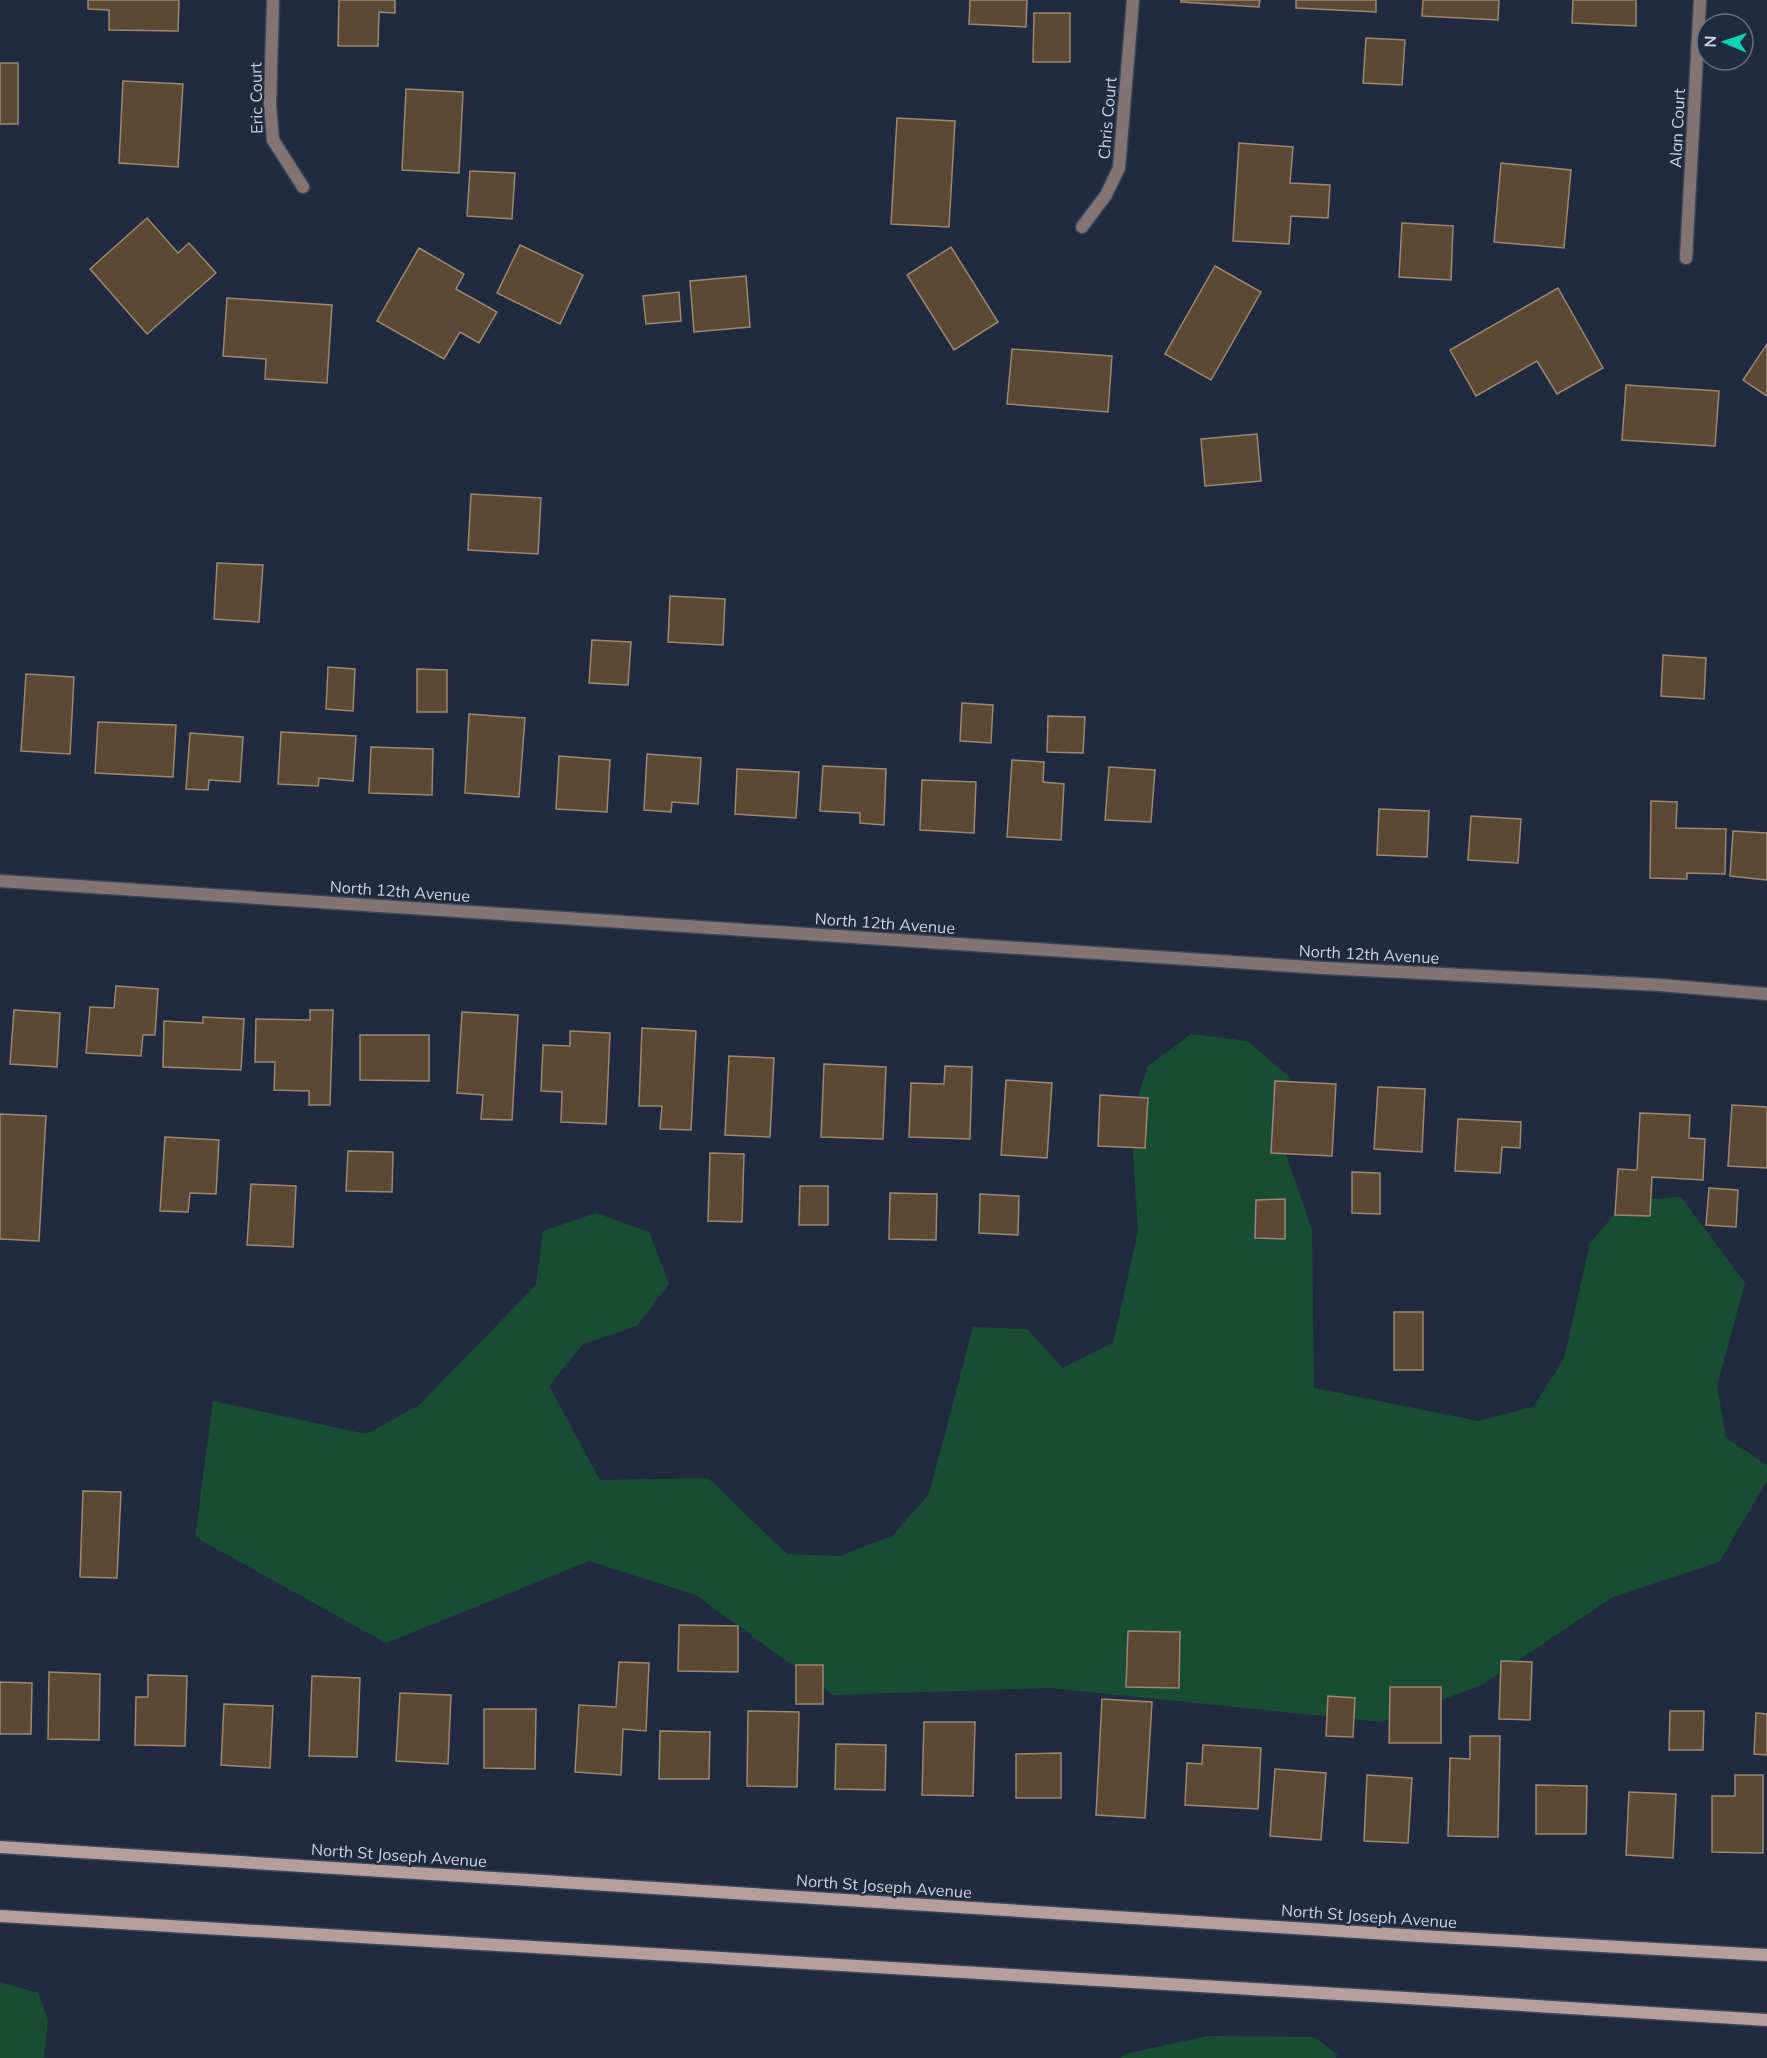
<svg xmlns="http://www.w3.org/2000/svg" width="1767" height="2058" font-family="Mulish,sans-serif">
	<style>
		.green { fill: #184d34 }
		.building { fill: #5c4935; stroke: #9c8771; stroke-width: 1.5 }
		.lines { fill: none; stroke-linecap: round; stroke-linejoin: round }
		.street-casing { stroke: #3c465a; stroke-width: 15 }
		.secondary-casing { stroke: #3c465a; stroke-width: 15 }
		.street { stroke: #837473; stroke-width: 12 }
		.secondary { stroke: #b59e9c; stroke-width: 12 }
		.labels { text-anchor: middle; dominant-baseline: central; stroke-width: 4.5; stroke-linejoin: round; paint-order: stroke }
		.street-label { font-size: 16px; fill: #ccd3e1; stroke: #212b40 }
	</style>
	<rect width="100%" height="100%" fill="#212b40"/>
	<g class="green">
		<polygon points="1191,1034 1248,1041 1290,1078 1278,1131 1312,1230 1314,1388 1478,1421 1533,1407 1564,1359 1590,1243 1626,1201 1681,1197 1745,1283 1717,1386 1726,1438 1767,1465 1767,1481 1719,1562 1613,1597 1482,1685 1381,1722 1050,1688 833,1695 696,1595 589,1561 386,1643 195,1537 213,1401 366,1434 418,1406 536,1285 543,1231 596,1213 649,1232 669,1284 637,1326 583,1344 549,1386 600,1480 708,1478 787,1554 840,1556 892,1536 929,1494 973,1327 1027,1329 1063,1368 1113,1343 1138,1232 1131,1121 1147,1067"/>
		<polygon points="0,1982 38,1993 48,2020 44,2058 0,2058"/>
		<polygon points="1208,2036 1314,2037 1337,2054 1336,2058 1121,2058 1125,2054"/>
	</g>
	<g class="building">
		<polygon points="88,0 179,0 178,31 109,30 109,10 88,9"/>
		<polygon points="339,0 395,0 395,13 379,12 378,46 338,46"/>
		<polygon points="970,0 1027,0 1026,27 969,24"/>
		<polygon points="1181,0 1260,0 1259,7 1181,2"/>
		<polygon points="1296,0 1376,0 1376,12 1296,8"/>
		<polygon points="1423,0 1499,0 1498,20 1422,16"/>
		<polygon points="1573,0 1636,0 1636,26 1572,23"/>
		<polygon points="1034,13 1070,13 1070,62 1033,62"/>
		<polygon points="1366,38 1405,40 1402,85 1363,83"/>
		<rect x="0" y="63" width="18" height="61"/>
		<polygon points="123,81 183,84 178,167 119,163"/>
		<polygon points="406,89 463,92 459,173 402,170"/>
		<polygon points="897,118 955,121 949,227 891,224"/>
		<polygon points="1239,143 1293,147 1290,183 1330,185 1328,218 1291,216 1289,244 1233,241"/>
		<polygon points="1501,163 1571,170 1564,248 1494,242"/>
		<polygon points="470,171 515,173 512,219 467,216"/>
		<polygon points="147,218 178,253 189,243 216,273 147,334 90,269"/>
		<polygon points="1402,223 1453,226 1451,280 1399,277"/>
		<polygon points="520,245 583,275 560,324 497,293"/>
		<polygon points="951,247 998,322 954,350 907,275"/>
		<polygon points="419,248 464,274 456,289 497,312 479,343 460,332 444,359 377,321"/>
		<polygon points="1215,266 1261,292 1211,380 1165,354"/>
		<polygon points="746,276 750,327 694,332 690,281"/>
		<polygon points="1558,288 1603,368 1557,394 1537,361 1476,396 1450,350"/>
		<polygon points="679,292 681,321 646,324 643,296"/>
		<polygon points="227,298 332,305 327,383 265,379 266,359 223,356"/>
		<polygon points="1767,344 1767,396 1743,380"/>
		<polygon points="1012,349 1112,356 1108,412 1007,404"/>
		<polygon points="1626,385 1719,391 1715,446 1622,440"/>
		<polygon points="1257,434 1261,481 1205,486 1201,439"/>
		<polygon points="471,494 541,498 538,554 468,550"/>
		<polygon points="217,563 263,565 259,622 214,619"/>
		<polygon points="670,596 725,599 723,645 668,642"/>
		<polygon points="592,640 631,642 628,685 589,683"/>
		<polygon points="1663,655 1706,658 1704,699 1661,696"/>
		<polygon points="328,667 355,669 353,711 326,709"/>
		<polygon points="417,669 447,670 447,712 417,712"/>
		<polygon points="26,674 74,677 70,754 21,751"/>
		<polygon points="962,703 993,705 991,743 960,741"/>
		<polygon points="469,714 525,718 519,797 465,793"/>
		<polygon points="1048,716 1085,717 1083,753 1047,752"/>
		<polygon points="98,722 176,725 173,777 95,773"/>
		<polygon points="281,732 356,736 353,781 319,778 318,786 278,784"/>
		<polygon points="190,733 243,737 240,782 209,780 208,790 186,789"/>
		<polygon points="371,747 433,749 432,795 369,793"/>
		<polygon points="647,754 701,758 698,804 672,802 671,812 644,810"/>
		<polygon points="559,756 610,760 607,812 556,809"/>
		<polygon points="1012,760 1044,762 1043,782 1064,784 1061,840 1007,837"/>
		<polygon points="823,766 886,769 884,825 860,823 860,813 820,811"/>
		<polygon points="1109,767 1155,770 1151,822 1105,820"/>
		<polygon points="737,769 799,772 796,818 735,814"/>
		<polygon points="922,780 976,782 974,833 920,830"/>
		<polygon points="1651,801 1677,802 1676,828 1726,829 1725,874 1687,873 1687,879 1650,878"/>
		<polygon points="1379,809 1429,811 1427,857 1377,855"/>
		<polygon points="1471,816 1521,819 1518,863 1468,860"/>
		<polygon points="1733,831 1767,833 1767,880 1730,876"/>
		<polygon points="116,986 158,989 155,1035 143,1035 141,1056 86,1053 90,1007 114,1008"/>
		<polygon points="14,1010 60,1013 57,1067 10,1064"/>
		<polygon points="310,1010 333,1010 330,1105 309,1105 309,1091 274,1090 275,1062 255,1062 256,1019 310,1020"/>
		<polygon points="462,1012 518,1015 512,1120 481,1119 483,1095 457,1093"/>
		<polygon points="203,1017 244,1019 241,1070 163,1067 164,1021 203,1023"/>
		<polygon points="642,1028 696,1031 691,1130 660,1129 662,1106 639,1106"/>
		<polygon points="570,1031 610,1033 606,1124 561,1122 562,1092 541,1091 543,1045 570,1046"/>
		<polygon points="360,1035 429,1035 429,1081 360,1080"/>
		<polygon points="729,1056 774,1058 770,1137 725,1135"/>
		<polygon points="824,1064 886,1067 883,1139 821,1137"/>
		<polygon points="945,1066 972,1067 970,1139 909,1137 911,1083 944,1084"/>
		<polygon points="1006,1080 1052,1083 1047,1158 1001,1155"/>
		<polygon points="1275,1081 1336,1084 1332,1156 1271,1153"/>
		<polygon points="1378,1087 1425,1089 1422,1152 1374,1149"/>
		<polygon points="1100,1095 1148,1098 1145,1148 1098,1146"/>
		<polygon points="1732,1105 1767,1107 1767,1168 1728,1166"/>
		<polygon points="1640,1113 1690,1115 1689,1138 1705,1139 1703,1180 1652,1177 1650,1216 1615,1215 1618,1169 1637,1170"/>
		<polygon points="0,1114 46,1116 39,1241 0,1239"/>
		<polygon points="1458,1119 1521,1122 1520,1148 1502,1147 1500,1173 1455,1171"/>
		<polygon points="165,1137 219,1140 216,1194 190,1193 188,1212 160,1211"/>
		<polygon points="348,1151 393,1152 392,1192 346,1191"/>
		<polygon points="710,1153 744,1154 742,1222 708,1221"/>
		<polygon points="1352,1172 1380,1173 1380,1214 1352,1213"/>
		<polygon points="251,1184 296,1186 293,1247 247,1245"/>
		<polygon points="800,1186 828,1186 828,1225 799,1225"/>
		<polygon points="1709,1188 1738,1190 1736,1227 1706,1225"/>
		<polygon points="890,1193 937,1194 936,1240 889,1239"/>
		<polygon points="980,1194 1019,1196 1018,1235 979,1233"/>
		<polygon points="1285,1199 1285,1239 1255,1238 1256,1200"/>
		<rect x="1394" y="1312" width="29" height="58"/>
		<polygon points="83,1491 121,1492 117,1578 80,1577"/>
		<polygon points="679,1625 738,1626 738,1672 678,1671"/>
		<polygon points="1128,1631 1180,1632 1179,1688 1126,1687"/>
		<polygon points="1501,1661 1532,1662 1530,1720 1499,1719"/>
		<polygon points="619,1662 649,1663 646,1731 623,1729 621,1775 575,1772 579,1705 616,1707"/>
		<rect x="796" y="1665" width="27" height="39"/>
		<polygon points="49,1672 100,1674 99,1740 48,1739"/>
		<polygon points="148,1675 187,1676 185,1746 135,1745 136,1697 148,1697"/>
		<polygon points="312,1676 360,1678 357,1757 309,1756"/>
		<polygon points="0,1682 32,1683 31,1734 0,1734"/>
		<polygon points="1390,1687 1441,1687 1441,1743 1389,1743"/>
		<polygon points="400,1693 451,1695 448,1764 396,1761"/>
		<polygon points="1328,1696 1355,1698 1353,1737 1326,1736"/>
		<polygon points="1102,1699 1152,1702 1145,1818 1096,1815"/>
		<polygon points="224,1704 273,1706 270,1768 221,1765"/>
		<polygon points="484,1709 536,1709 535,1769 484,1768"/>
		<polygon points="748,1711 799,1712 797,1787 747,1786"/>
		<polygon points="1670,1711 1704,1711 1703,1750 1669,1750"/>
		<polygon points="1756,1713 1767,1714 1767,1755 1754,1754"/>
		<polygon points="924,1722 975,1722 973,1796 922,1795"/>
		<polygon points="660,1731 710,1732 709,1779 659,1779"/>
		<polygon points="1470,1736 1500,1736 1498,1837 1448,1836 1450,1758 1470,1759"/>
		<polygon points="836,1744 886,1745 885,1790 835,1789"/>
		<polygon points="1203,1745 1261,1748 1258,1809 1185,1805 1187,1763 1202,1764"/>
		<polygon points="1061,1753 1061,1798 1016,1798 1016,1754"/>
		<polygon points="1275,1769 1326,1773 1321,1840 1270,1836"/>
		<polygon points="1367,1775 1412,1778 1408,1843 1364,1841"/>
		<polygon points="1735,1775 1763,1775 1763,1853 1712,1852 1712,1796 1735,1796"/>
		<polygon points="1536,1785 1587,1786 1586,1834 1536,1834"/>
		<polygon points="1629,1792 1676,1794 1673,1858 1626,1855"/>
	</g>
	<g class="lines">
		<g class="street-casing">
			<g id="street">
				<polyline points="273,0 270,105 273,140 303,187"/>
				<polyline points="1082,227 1106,195 1119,168 1133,0"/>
				<polyline points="1686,258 1700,0"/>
				<polyline points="0,881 1324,968 1660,985 1767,994"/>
			</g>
		</g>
		<g class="secondary-casing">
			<g id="secondary">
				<polyline points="0,1847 1420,1936 1767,1955"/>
				<polyline points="0,1916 1407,1998 1767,2020"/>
			</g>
		</g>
		<use href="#street" class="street"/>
		<use href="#secondary" class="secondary"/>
	</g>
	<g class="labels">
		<g class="street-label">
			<text transform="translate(256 98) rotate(-91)">Eric Court</text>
			<text transform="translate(1107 118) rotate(-85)">Chris Court</text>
			<text transform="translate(1677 128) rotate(-87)">Alan Court</text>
			<text transform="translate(400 891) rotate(4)">North 12th Avenue</text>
			<text transform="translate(885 923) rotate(4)">North 12th Avenue</text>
			<text transform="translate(1369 954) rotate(3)">North 12th Avenue</text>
			<text transform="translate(399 1855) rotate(4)">North St Joseph Avenue</text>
			<text transform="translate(884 1886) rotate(4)">North St Joseph Avenue</text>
			<text transform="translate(1369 1916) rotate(4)">North St Joseph Avenue</text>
		</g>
	</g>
	<g transform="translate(1725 42) rotate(272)"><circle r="28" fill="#212b40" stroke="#656e80" stroke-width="1.5"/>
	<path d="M0-4.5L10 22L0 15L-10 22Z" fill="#09d5b5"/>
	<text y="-9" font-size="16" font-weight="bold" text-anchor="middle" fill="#ccd3e1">N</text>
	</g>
</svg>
